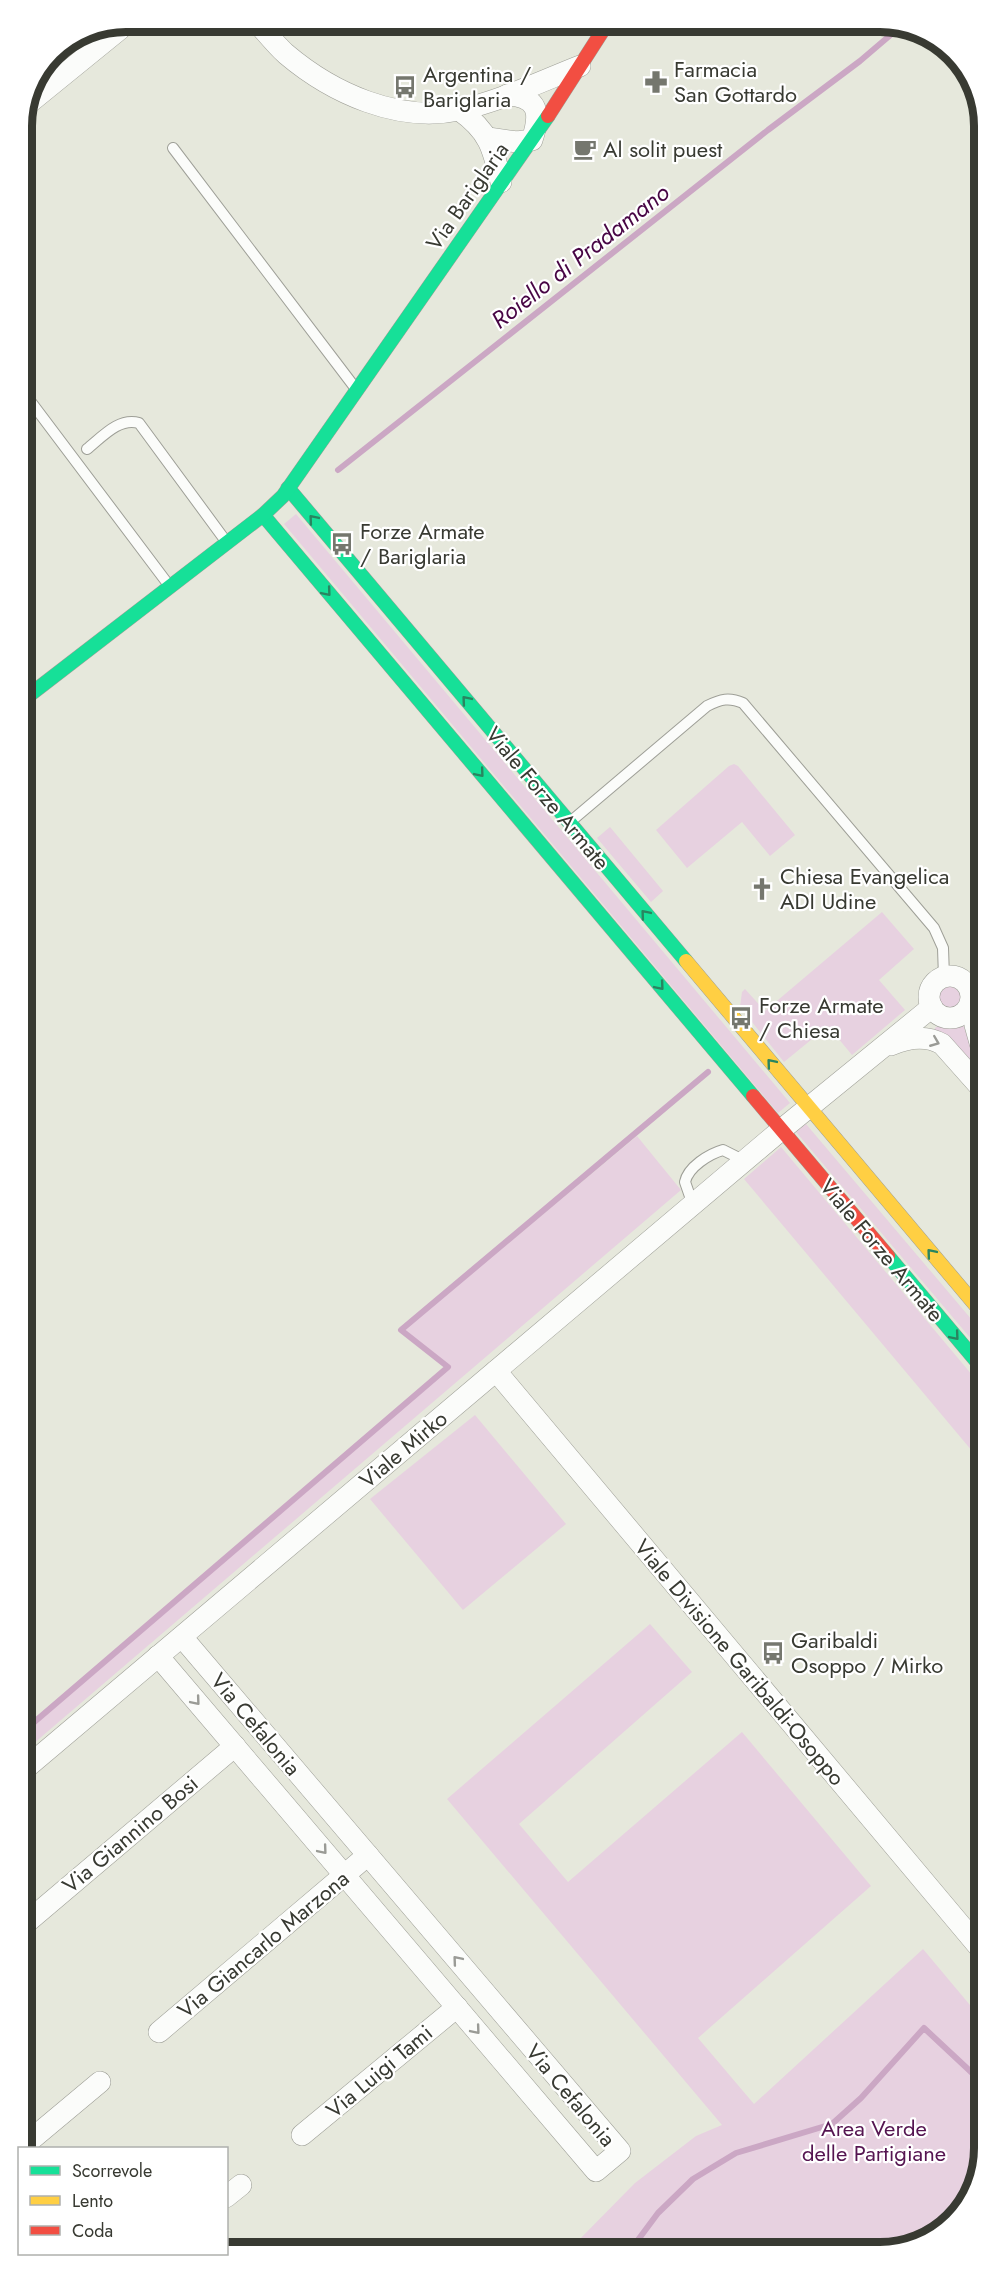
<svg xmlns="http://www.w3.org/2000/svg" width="1006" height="2273" font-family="Jost,sans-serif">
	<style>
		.green { fill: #e7d1e0 }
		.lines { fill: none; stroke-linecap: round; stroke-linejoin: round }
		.stream { stroke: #cba7c4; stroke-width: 6 }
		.lane-casing { stroke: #9e9f97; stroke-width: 12 }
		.street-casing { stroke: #9e9f97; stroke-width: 22 }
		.fast-casing { stroke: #9e9f97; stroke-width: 15 }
		.slow-casing { stroke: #9e9f97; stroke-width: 15 }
		.jam-casing { stroke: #9e9f97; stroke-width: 15 }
		.lane { stroke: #fbfcfa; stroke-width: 10 }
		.street { stroke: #fbfcfa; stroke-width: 21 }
		.fast { stroke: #16e098; stroke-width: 14 }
		.slow { stroke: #ffcf43; stroke-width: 14 }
		.jam { stroke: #f24e42; stroke-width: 14 }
		.oneway { stroke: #298560 }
		.oneway2 { stroke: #9a9b96 }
		.labels { text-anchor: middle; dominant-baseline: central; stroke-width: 4.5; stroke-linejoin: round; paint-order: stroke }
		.poi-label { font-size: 22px; fill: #383a32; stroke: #fff; text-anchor: start }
		.street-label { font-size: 22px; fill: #383a32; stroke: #fff }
		.park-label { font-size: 22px; fill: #551551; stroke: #fff }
		.water-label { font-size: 24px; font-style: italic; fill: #470544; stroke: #fff }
		.rim { fill: none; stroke: #383a32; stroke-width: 8 }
	</style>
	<rect width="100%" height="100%" fill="#e6e8dc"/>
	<g class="green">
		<polygon points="296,514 790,1103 778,1113 284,524"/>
		<polygon points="734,764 738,766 795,835 770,856 742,822 687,868 656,830 729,766"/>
		<polygon points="610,827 663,891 651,902 597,838"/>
		<polygon points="882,912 914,949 879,980 905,1010 852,1055 828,1026 784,1062 740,1007 742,992 745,989 765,1011"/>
		<circle cx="950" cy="997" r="15"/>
		<polygon points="963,1024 971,1048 982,1063 982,1081 934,1032 935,1028 938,1026"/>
		<polygon points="806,1124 983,1333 983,1353 796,1132"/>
		<polygon points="637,1136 681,1190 26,1750 25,1726 451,1367 404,1330"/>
		<polygon points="781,1147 983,1388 983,1464 744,1179"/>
		<polygon points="475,1415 566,1524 463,1610 370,1499"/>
		<polygon points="650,1624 692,1672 519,1824 568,1882 742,1732 871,1886 698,2038 754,2104 923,1949 985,2023 985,2148 964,2211 914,2246 570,2249 635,2183 696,2136 722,2125 447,1799"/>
	</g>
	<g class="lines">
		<g class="stream">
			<polyline points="338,470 768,130 860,61 901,26"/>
			<polyline points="25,1730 448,1367 401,1330 708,1072"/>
			<polyline points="632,2248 658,2213 693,2179 736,2153 832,2124 861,2098 924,2028 985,2085"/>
		</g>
		<g class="lane-casing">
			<g id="lane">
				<polyline points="863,21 877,27 890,22"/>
				<polyline points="977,130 979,133"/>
				<polyline points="173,148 356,389"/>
				<polyline points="22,390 168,584"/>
				<path d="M 87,449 C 102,437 119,417 139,423 L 225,540"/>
				<path d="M 570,822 L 707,706 C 721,699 729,697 743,703 L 934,928 L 943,948 L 944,977"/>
				<path d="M 693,1205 L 685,1182 C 688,1167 709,1154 723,1150 L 745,1161"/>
			</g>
		</g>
		<g class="street-casing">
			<g id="street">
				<path d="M 261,27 C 269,36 277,46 286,54 C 332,93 398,123 459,110 C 498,102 542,81 580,66"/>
				<polyline points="29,103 120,29"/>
				<path d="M 459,110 C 489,131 493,148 501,182"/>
				<path d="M 488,138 L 517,142 L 532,140 C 541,113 539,97 507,95"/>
				<circle cx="950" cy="997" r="21"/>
				<polyline points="972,999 975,1025 982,1050"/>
				<path d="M 891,1045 C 907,1038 926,1035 942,1044 L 982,1089"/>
				<polyline points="496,1371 984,1953"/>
				<polyline points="158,1656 596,2171 620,2151 182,1637"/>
				<polyline points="26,1768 781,1130 932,1007"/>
				<polyline points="26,1923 235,1746"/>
				<polyline points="159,2032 368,1855"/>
				<polyline points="302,2135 457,2007"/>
				<polyline points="27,2143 100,2082"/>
				<polyline points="226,2197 241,2185"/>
			</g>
		</g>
		<g class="fast-casing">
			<g id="fast">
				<polyline points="288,488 686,961"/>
				<polyline points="263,515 753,1096"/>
				<polyline points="23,700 263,515 283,496 548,116"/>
				<polyline points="888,1256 983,1369"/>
			</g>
		</g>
		<g class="slow-casing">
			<polyline id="slow" points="686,961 983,1314"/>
		</g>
		<g class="jam-casing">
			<g id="jam">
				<polyline points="548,116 607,24"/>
				<polyline points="753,1096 888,1256"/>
			</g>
		</g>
		<use href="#lane" class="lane"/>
		<use href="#street" class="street"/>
		<use href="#fast" class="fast"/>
		<use href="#slow" class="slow"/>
		<use href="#jam" class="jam"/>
	</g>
	<defs><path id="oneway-chevron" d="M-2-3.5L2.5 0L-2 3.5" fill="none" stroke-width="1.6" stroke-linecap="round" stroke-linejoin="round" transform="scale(1.5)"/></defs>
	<g class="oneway">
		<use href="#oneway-chevron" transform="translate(313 519) rotate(-130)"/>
		<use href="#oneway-chevron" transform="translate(327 592) rotate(50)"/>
		<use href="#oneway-chevron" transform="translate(466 700) rotate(-130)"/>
		<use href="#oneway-chevron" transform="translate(480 773) rotate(50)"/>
		<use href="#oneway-chevron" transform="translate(645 914) rotate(-130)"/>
		<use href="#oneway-chevron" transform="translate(660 986) rotate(50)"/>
		<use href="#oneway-chevron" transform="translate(771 1063) rotate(-130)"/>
		<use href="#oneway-chevron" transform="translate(931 1253) rotate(-130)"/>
		<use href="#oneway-chevron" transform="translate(955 1336) rotate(50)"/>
	</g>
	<g class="oneway2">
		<use href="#oneway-chevron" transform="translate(935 1042) rotate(22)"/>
		<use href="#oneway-chevron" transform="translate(196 1701) rotate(50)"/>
		<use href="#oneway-chevron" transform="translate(323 1850) rotate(50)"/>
		<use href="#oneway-chevron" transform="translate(457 1960) rotate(-130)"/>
		<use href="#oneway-chevron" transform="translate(476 2030) rotate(50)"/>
	</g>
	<defs>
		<g id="pharmacy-bare" transform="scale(1.8)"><path d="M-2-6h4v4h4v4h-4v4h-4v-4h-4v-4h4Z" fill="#75776e" stroke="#fff" stroke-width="2.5" paint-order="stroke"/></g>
		<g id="bus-bare" transform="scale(1.8)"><path d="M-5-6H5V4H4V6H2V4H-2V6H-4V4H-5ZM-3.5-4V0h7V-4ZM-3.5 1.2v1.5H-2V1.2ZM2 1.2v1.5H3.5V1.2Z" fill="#75776e" stroke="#fff" stroke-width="2.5" paint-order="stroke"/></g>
		<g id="cafe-bare" transform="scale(1.8)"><path d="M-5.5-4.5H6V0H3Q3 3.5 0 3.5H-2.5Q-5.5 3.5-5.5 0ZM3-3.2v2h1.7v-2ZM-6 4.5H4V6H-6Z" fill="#75776e" stroke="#fff" stroke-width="2.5" paint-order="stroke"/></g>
		<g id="church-bare" transform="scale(1.8)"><path d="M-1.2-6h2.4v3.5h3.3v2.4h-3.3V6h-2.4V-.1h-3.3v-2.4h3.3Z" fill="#75776e" stroke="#fff" stroke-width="2.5" paint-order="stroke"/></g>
	</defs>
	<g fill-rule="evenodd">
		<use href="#pharmacy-bare" x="656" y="82"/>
		<use href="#bus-bare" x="405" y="87"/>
		<use href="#cafe-bare" x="585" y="149"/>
		<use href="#bus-bare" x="342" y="544"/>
		<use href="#church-bare" x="762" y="889"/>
		<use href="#bus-bare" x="741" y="1018"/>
		<use href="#bus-bare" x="773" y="1653"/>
	</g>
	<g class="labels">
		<g class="poi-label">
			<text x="674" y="69">Farmacia<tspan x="674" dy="25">San Gottardo</tspan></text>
			<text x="423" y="74">Argentina /<tspan x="423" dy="25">Bariglaria</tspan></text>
			<text x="603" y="149">Al solit puest</text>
			<text x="360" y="531">Forze Armate<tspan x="360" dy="25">/ Bariglaria</tspan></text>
			<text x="780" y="876">Chiesa Evangelica<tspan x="780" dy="25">ADI Udine</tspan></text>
			<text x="759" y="1005">Forze Armate<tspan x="759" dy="25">/ Chiesa</tspan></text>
			<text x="791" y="1640">Garibaldi<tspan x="791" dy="25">Osoppo / Mirko</tspan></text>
		</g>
		<g class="street-label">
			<text transform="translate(467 196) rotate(-55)">Via Bariglaria</text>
			<text transform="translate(548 798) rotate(50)">Viale Forze Armate</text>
			<text transform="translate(882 1250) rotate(50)">Viale Forze Armate</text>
			<text transform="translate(403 1449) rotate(-40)">Viale Mirko</text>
			<text transform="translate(740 1662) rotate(50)">Viale Divisione Garibaldi-Osoppo</text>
			<text transform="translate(256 1724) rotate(50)">Via Cefalonia</text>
			<text transform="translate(130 1834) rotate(-40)">Via Giannino Bosi</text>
			<text transform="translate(263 1944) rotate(-40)">Via Giancarlo Marzona</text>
			<text transform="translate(379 2071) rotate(-40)">Via Luigi Tami</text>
			<text transform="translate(571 2095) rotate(50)">Via Cefalonia</text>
		</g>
		<g class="park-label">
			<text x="874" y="2128">Area Verde<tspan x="874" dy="25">delle Partigiane</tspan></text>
		</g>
		<g class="water-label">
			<text transform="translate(580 256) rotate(-38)">Roiello di Pradamano</text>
		</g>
	</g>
	<path d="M0 0H1006V2273H0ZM126 32H880A94 94 0 0 1 974 126V2148A94 94 0 0 1 880 2242H126A94 94 0 0 1 32 2148V126A94 94 0 0 1 126 32Z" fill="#fff" fill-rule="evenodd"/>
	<path class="rim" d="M126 32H880A94 94 0 0 1 974 126V2148A94 94 0 0 1 880 2242H126A94 94 0 0 1 32 2148V126A94 94 0 0 1 126 32Z"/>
	<rect x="18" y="2147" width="210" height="108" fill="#ffffff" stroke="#afb0ad" stroke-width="1.5"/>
	<rect x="30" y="2166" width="30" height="9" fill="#16e098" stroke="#afb0ad" stroke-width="1.5"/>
	<text x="72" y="2177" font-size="18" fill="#383a32">Scorrevole</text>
	<rect x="30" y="2196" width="30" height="9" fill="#ffcf43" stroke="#afb0ad" stroke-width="1.5"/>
	<text x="72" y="2207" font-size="18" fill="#383a32">Lento</text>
	<rect x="30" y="2226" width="30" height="9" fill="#f24e42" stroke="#afb0ad" stroke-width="1.5"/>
	<text x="72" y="2237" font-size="18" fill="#383a32">Coda</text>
</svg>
